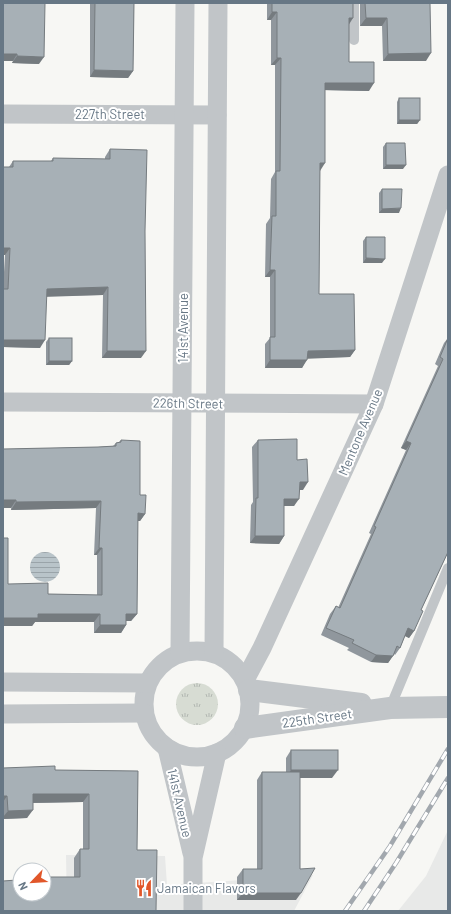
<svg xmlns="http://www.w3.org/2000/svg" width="451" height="914" font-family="Barlow,sans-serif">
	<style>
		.built { fill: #e8e9e8 }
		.grass { fill: url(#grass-tufts) }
		.water { fill: url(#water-rules) }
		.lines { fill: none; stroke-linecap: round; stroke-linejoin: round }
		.service { stroke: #c1c5c8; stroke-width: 10 }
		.minor { stroke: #c1c5c8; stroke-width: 19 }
		.tertiary { stroke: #c1c5c8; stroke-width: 22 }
		.rail-casing { stroke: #a2a8ae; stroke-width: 4.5 }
		.rail { stroke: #fff; stroke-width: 3; stroke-dasharray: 9; stroke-linecap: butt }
		.wall { fill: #90979d }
		.shaded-wall { fill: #757b7f }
		.building { fill: #a7b0b6; stroke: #757b7f }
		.labels { text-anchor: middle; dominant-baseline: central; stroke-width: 4; stroke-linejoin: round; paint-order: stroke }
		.street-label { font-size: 13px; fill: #677785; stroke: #fff }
		.poi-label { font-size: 13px; fill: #677785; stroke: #fff; text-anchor: start }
	</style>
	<defs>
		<pattern id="grass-tufts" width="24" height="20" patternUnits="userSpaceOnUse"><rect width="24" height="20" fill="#d7dcd3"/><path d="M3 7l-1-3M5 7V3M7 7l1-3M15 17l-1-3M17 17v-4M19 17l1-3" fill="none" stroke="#b2b7b1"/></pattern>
		<pattern id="water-rules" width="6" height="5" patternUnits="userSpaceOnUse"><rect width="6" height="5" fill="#b9c4c9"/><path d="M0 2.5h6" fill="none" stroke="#9aa4a9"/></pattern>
	</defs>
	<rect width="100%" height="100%" fill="#f7f7f4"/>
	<g class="built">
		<polygon points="448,830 448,911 398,911 426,876"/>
		<polygon points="66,855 165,856 167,885 313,875 294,911 67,911"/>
	</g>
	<circle class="grass" cx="197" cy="704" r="21"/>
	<circle class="water" cx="45" cy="567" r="15"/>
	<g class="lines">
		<g class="service">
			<polyline points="354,40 354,3"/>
			<polyline points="390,708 448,568"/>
		</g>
		<g class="minor">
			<polyline points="3,114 217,115"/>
			<polyline points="3,402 374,404"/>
			<circle cx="197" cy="704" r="53"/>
			<polyline points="180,653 185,3"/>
			<polyline points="214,653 218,3"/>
			<polyline points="245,680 262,648 374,404 448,175"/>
			<polyline points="3,682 147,683"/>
			<polyline points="3,714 144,713"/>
			<polyline points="167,748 192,853"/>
			<polyline points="193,911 193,858 217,753"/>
		</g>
		<g class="tertiary">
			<polyline points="249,690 361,704"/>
			<polyline points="245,728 390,708 448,707"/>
		</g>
		<g class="rail-casing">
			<g id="rail">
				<polyline points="345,911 390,846 448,749"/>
				<polyline points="364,911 396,863 448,778"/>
			</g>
		</g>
		<use href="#rail" class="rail"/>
	</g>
	<g class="wall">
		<polygon points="3,3 39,64 12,63 13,61 3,61"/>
		<polygon points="90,3 134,3 133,71 128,78 90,77"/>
		<polygon points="267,3 353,3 349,24 349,62 369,91 325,90 320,169 319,294 355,350 350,357 307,358 302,368 265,368 265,344 270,338 270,277 265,277 266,224 270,218 271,179 275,172 275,65 271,65 271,20 267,20"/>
		<polygon points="360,3 430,3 426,61 383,61 382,26 360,26"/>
		<polygon points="399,98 420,120 417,124 397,124 397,102"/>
		<polygon points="386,143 403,169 383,169 383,147"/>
		<polygon points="110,149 141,358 102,358 103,295 46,296 40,348 3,347 3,289 5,255 3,255 3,167 9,167 13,161 51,161 53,158 105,159 105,157"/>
		<polygon points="382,189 399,213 379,213 379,193"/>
		<polygon points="366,237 382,263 363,263 363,241"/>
		<polygon points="49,338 72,361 69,365 46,365 46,342"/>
		<polygon points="448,338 448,552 421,610 414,631 409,638 405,636 400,648 395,655 394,654 388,663 371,662 347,650 349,648 321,635 330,614 336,606 338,608 371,534 369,533 406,450 401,448 438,366 435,364 444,343"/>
		<polygon points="121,440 140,495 145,514 140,521 138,521 137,614 131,621 126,621 126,625 121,633 94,633 94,622 35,622 32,626 8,584 48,594 97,595 97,555 94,555 96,508 11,510 14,449 98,447 113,446 116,443 119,442"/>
		<polygon points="258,440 297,460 303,490 300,490 294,506 284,506 284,536 279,544 250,543 251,505 253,502 252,447"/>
		<polygon points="291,750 332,778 300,778 296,900 237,900 237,877 243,869 257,869 257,780 262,772 286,772 286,758"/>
		<polygon points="3,768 55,770 138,771 137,850 156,911 14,880 17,877 74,877 74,858 80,849 83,849 83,802 33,803 27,818 3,819"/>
	</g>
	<g class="shaded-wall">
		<polygon points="272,12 277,12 271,20 267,20"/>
		<polygon points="349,18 353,18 348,26"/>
		<polygon points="366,18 387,18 382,26 360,26"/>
		<polygon points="431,53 426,61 383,61 388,54"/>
		<polygon points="3,54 17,54 13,61 3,61"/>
		<polygon points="17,56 44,57 39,64 12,63"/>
		<polygon points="277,58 281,58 275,65 271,65"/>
		<polygon points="94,70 133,71 128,78 90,77"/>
		<polygon points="325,83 374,83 369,91 320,90"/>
		<polygon points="399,120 420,120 417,124 397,124"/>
		<polygon points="320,163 325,163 320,171"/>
		<polygon points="386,165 406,165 403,169 383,169"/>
		<polygon points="401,208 399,213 379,213 382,209"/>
		<polygon points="3,248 10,248 5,255 3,255"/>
		<polygon points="366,258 385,259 382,263 363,263"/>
		<polygon points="270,270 275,270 270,277 265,277"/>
		<polygon points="108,287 103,295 42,297 47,289"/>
		<polygon points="3,340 45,340 40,348 3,347"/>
		<polygon points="355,350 350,357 302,359 308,351"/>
		<polygon points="107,351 146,351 141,358 102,358"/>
		<polygon points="270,360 307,360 302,368 265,368"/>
		<polygon points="49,361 72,361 69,365 46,365"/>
		<polygon points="406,441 411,443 406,450 401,448"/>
		<polygon points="300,482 308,482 303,490 295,490"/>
		<polygon points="284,499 299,499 294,506 279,506"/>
		<polygon points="3,500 16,500 11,508 3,508"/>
		<polygon points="101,501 96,508 11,510 16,502"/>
		<polygon points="138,513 145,514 140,521 133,521"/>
		<polygon points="255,536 284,536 279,544 250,543"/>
		<polygon points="99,548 102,548 97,555 94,555"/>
		<polygon points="38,614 100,614 94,622 35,622 32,626 3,626 3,618"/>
		<polygon points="126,614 137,614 131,621 121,621"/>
		<polygon points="100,625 126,625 121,633 94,633"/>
		<polygon points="408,628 414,631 409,638 403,635"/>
		<polygon points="376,655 393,656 388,663 371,662"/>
		<polygon points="291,770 338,770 332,778 286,778"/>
		<polygon points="33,794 89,794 83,802 27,803"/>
		<polygon points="3,796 7,796 3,802"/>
		<polygon points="33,810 27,818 3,819 3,817 8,811"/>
		<polygon points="243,893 301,893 296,900 237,900"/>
	</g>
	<g class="building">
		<polygon points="3,3 45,3 44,57 17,56 17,54 3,54"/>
		<polygon points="95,3 134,3 133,71 94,70"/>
		<polygon points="272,3 353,3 353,18 349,18 349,62 374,62 374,83 325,83 325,163 320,163 319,294 354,294 355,350 308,351 307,360 270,360 270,337 275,337 275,270 270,270 272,216 276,216 276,171 280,171 281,58 277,58 277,12 272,12"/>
		<polygon points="365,3 430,3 431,53 388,54 387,18 366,18"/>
		<rect x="399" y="98" width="21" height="22"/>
		<polygon points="386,143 405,143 406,165 386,165"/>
		<polygon points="110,149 147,150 145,231 146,351 107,351 108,287 47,289 45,340 3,340 3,289 8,289 10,248 3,248 3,167 13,167 13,161 53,161 53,158 110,159"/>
		<polygon points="382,189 402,189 401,208 382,209"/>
		<polygon points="366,237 385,237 385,259 366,258"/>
		<rect x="49" y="338" width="23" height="23"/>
		<polygon points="448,338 448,552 421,610 423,611 414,631 408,628 400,648 397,646 393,656 376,655 352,643 354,640 326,628 336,606 340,608 376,527 374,526 411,443 406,441 443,359 440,357"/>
		<polygon points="297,439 297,460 307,459 308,482 300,482 299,499 284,499 284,536 255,536 256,498 258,498 258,440"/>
		<polygon points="121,440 140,441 140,495 146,495 145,514 138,513 137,614 126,614 126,625 100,625 100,614 38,614 38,618 3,618 3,538 8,538 8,584 48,583 48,594 102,595 102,548 99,548 101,501 16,502 16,500 3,500 3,449 98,447 116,446 116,443 121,442"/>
		<rect x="291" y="750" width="47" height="20"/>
		<polygon points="55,766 55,770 138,771 137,850 157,850 156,911 3,911 3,881 17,880 17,877 20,877 20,894 44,894 44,877 80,877 80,849 89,849 89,794 33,794 33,810 8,811 7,796 3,796 3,768"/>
		<polygon points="262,772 300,772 300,869 315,868 301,893 243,893 243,869 262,869"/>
	</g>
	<defs>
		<g id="restaurant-bare" transform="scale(1.38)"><path d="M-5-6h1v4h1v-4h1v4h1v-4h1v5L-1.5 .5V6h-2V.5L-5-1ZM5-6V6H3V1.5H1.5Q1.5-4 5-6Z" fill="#e1572a" stroke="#fff" stroke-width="2.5" paint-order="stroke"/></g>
	</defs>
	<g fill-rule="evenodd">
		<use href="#restaurant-bare" x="144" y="888"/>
	</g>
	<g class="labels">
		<g class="street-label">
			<text x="110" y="114">227th Street</text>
			<text transform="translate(183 328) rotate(-90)">141st Avenue</text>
			<text transform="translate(188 403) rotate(1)">226th Street</text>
			<text transform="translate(360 432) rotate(-67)">Mentone Avenue</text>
			<text transform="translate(317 718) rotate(-8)">225th Street</text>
			<text transform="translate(180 803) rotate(77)">141st Avenue</text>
		</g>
		<g class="poi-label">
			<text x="157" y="888">Jamaican Flavors</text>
		</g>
	</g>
	<rect width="451" height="914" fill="none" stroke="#677785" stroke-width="8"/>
	<g transform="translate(32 882) rotate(245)"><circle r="19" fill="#ffffff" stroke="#c2c9ce"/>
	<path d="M0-3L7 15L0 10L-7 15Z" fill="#e1572a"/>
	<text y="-6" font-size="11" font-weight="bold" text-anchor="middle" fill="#677785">N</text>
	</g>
</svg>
